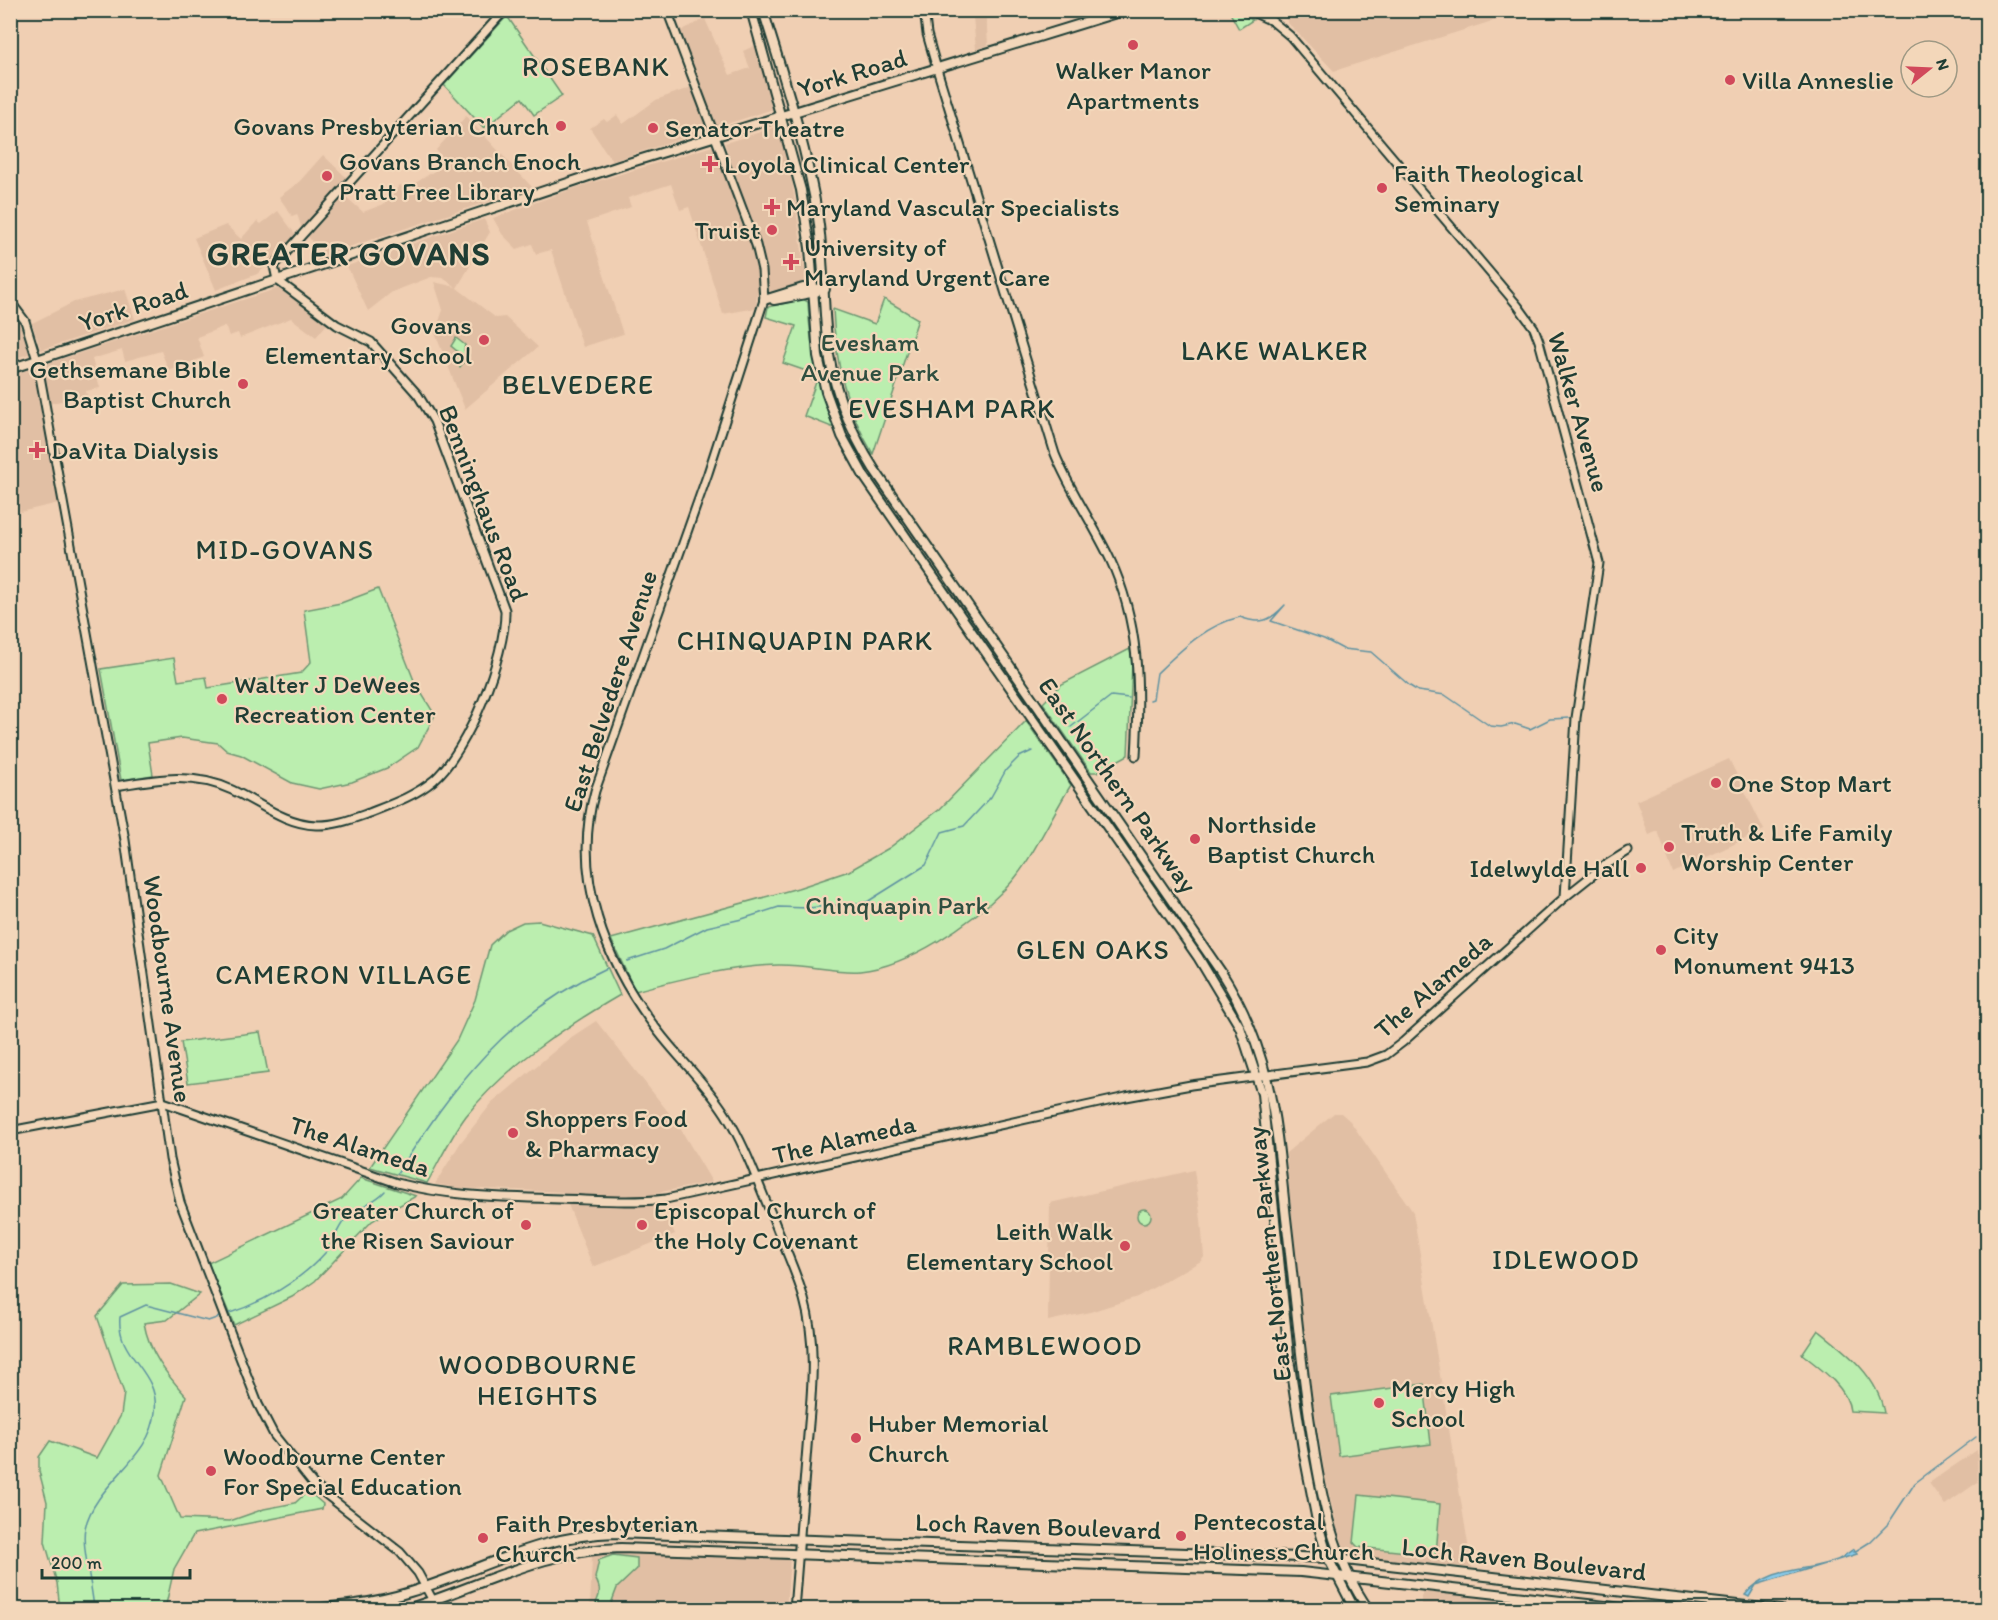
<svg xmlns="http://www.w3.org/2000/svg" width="1998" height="1620" font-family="Itim,sans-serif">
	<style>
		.built { fill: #e1bfa4 }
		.green { fill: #bbeeaf; stroke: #6d9672; stroke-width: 1.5 }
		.water { fill: #89caea; stroke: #5f92a1; stroke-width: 1.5 }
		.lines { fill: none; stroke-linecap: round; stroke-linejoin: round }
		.stream { stroke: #5f92a1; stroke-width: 1.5 }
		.secondary-casing { stroke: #1f3d34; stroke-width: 11 }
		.primary-casing { stroke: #1f3d34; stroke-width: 12 }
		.secondary { stroke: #f3d7ba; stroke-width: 7 }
		.primary { stroke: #f3d7ba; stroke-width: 8 }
		.poi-dot { fill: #d1495b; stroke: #f3d7ba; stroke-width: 2 }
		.labels { text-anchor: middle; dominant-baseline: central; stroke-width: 4.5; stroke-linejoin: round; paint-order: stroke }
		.poi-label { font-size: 26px; fill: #1f3d34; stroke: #f3d7ba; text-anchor: start }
		.street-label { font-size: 26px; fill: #1f3d34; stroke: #f3d7ba }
		.park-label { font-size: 26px; fill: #2f4f40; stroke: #f3d7ba }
		.neighbourhood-label { font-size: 27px; letter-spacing: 1.5px; fill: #1f3d34; stroke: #f3d7ba }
		.district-label { font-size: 32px; font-weight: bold; letter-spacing: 1.5px; fill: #1f3d34; stroke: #f3d7ba }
	</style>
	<rect width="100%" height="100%" fill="#f0cfb3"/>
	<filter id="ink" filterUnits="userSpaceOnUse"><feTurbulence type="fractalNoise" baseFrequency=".0167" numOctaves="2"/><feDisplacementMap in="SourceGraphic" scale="12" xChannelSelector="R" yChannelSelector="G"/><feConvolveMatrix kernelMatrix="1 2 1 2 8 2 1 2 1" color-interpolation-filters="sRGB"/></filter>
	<g filter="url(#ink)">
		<g class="built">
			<polygon points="1504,10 1505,17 1334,71 1288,23 1282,11"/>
			<polygon points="964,11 986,11 988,45 976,49 973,17 964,17"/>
			<polygon points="705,19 730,75 750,68 743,51 756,45 773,109 612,161 590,128 604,119 607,122 617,115 623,124 656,100 700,84 680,31"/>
			<polygon points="466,116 532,187 321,256 308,236 345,196 363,212 384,204 400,185 406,189 447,163 436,150"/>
			<polygon points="777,127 781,131 792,180 806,280 802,284 757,294 756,308 723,314 689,207 680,210 671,184 628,198 631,207 587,222 623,334 583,347 551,250 536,254 532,244 517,249 502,234 493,218 578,187 713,146 722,170 732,167 725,143"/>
			<polygon points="323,155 348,179 302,229 297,214 292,216 279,197 299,182"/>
			<polygon points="278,211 296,235 274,260 257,274 216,290 194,238 226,225 241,239 257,221 261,224"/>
			<polygon points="484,219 490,232 457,288 496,318 505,317 538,347 465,409 435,333 443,310 434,282 456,287 443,278 431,277 392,292 368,311 347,266"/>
			<polygon points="279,288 327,324 316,337 291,318 240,338 238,333 229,336 225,326 197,337 204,357 169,371 161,351 125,361 122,350 92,359 100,388 86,391 87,396 46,404 63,502 20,512 11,456 10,376"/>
			<polygon points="125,289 135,319 41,350 32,323 74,302"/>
			<polygon points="15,313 31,353 11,360 11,314"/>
			<polygon points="1729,759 1764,830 1673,873 1658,831 1649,835 1636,801"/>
			<polygon points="596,1021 677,1123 712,1182 656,1193 675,1234 593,1267 563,1192 459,1188 435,1184 461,1142 492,1103 570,1038"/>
			<polygon points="1334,1113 1341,1113 1350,1121 1413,1212 1472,1568 1351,1555 1344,1548 1337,1527 1325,1476 1302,1329 1286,1153"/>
			<polygon points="1194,1170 1201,1220 1204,1257 1201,1261 1137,1297 1090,1312 1048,1321 1050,1203"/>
			<polygon points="1977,1450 1978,1482 1945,1505 1929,1483"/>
			<polygon points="618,1553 790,1558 786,1609 590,1610 592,1555"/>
			<polygon points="1422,1591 1521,1603 1520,1609 1422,1609"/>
		</g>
		<g class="green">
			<polygon points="1229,11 1232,11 1253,20 1239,29"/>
			<polygon points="507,16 562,96 534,115 522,98 484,128 444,85"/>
			<path d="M 803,299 L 808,302 C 810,346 817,387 834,428 L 804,416 L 816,382 L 810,379 L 812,373 L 783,363 L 796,326 L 766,317 L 768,307 Z"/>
			<path d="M 884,299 L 918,319 L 873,454 C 846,409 835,362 833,309 L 875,324 Z"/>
			<polygon points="456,338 465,345 464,350 469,355 460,367 456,364 457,351 451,346"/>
			<polygon points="378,589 415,683 435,715 418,747 387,768 352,782 319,789 292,783 241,755 227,751 218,743 182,738 148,743 153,775 121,780 101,669 174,658 178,681 206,677 208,688 301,673 311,662 304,610 341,603"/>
			<polygon points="1130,649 1132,664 1128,755 1097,772 1091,772 1043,703 1062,684"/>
			<path d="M 1026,721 L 1071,785 C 1051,816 1030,865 1005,889 C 971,923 910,966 860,971 C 837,973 804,964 778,965 C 731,966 680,979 635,991 L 611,939 L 798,888 L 849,871 L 889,848 L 940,809 Z"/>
			<path d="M 539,921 L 593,936 L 620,995 C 565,1027 506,1066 466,1116 C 451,1136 439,1162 427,1183 L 370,1167 L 457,1040 L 475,1000 L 490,945 L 506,930 L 523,922 Z"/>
			<polygon points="260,1032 268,1073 188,1083 181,1042"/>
			<polygon points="361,1178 416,1196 372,1221 315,1281 292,1297 234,1325 208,1263 342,1199"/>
			<circle cx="1144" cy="1216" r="7"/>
			<path d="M 171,1284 L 200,1294 L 167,1320 L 144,1323 C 149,1352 166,1374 186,1396 L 161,1475 L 180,1519 L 230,1521 L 264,1509 L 295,1503 L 308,1491 L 323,1504 L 322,1509 L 194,1534 L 174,1569 L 165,1609 L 60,1609 L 57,1583 L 45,1542 L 47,1502 L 39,1471 L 39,1457 L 50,1441 L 97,1458 L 121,1415 L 124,1393 L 97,1316 L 123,1285 Z"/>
			<path d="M 1818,1330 C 1846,1352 1878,1376 1884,1413 L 1850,1411 C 1848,1388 1820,1368 1802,1354 Z"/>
			<polygon points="1424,1384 1431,1444 1339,1456 1331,1396"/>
			<polygon points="1359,1495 1440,1504 1436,1555 1358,1547 1354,1543"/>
			<path d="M 613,1555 L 637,1558 L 637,1569 L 617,1588 L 609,1609 L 593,1609 C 599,1597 603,1591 595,1578 L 599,1560 Z"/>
		</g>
		<path class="water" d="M 1854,1549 L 1857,1554 L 1756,1585 L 1749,1597 L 1745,1595 C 1767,1567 1803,1572 1835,1561 C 1843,1558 1847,1553 1854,1549 Z"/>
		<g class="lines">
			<g class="stream">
				<path d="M 1150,700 L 1153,699 L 1157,673 C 1182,649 1206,625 1240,617 C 1261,625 1270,621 1285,605 L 1271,621 L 1324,639 L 1343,649 L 1371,652 L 1410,686 L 1418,691 L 1445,695 L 1490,726 L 1501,727 L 1515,724 L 1530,729 L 1550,719 L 1571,718"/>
				<polyline points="1071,727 1111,696 1129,698"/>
				<polyline points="627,961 664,949 707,927 742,919 779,907 808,908 867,902 926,865 942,832 964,826 991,797 1006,770 1019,757 1032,751"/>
				<path d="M 397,1174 C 456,1083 505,1015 607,968"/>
				<path d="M 227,1314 C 262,1303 300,1281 325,1253 C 334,1244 336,1230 344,1221 C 355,1207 374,1204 385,1191"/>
				<polyline points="1854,1552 1870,1542 1888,1524 1915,1483 1976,1437"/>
				<path d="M 94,1610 C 93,1588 81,1546 85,1528 C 96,1482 151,1459 155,1412 C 160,1370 116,1358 120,1317 L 146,1305 L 208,1321 L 222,1316"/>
			</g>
			<g class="secondary-casing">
				<g id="secondary">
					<path d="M 667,10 L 756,245 L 762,270 L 764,300 L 708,473 L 595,791 C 571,876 605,963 658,1031 C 680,1060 707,1084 726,1115 C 746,1147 758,1184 773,1218 C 783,1245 796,1271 804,1299 C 818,1348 811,1397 807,1447 C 803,1501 798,1555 794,1610"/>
					<path d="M 924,10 L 927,34 L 937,69 L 1055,454 C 1070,491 1093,523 1110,559 C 1140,623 1140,687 1136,756"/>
					<polyline points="1248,10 1272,21 1290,36 1518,306 1534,328 1539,341 1599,563 1576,718 1565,897"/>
					<polyline points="10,301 25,321 37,360 125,840 170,1159 180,1202 258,1404 274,1435 314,1485 400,1552 418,1573 438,1610"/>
					<path d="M 116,786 C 157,779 193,772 232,790 C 260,803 285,824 316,825 C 334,826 352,819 369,813 C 392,804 415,796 434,780 C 468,750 506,656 505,610 L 434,421 L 418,395 L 371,342 L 337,325 L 277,280 L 274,266 L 505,10"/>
					<path d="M 10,1131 L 163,1102 L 397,1183 C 451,1197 505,1197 560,1199 C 596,1200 631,1203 666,1199 L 1126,1097 L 1191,1085 L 1367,1062 L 1386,1055 L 1403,1042 L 1565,897 L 1604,866 L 1628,851"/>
				</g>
			</g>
			<g class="primary-casing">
				<g id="primary">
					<polyline points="751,10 801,190 810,248 818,356 826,392 842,436 864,476 930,572 1198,957 1240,1027 1262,1094 1290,1365 1303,1449 1317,1521 1328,1558 1355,1610"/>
					<path d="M 763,10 C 784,78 807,148 818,218 C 825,264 822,310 829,355 C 836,397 852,434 874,469 L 1221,972 C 1273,1054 1276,1125 1286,1218 C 1295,1294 1301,1369 1313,1443 C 1322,1502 1334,1560 1369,1610"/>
					<polyline points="764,300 803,288 825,289"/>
					<polyline points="774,300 816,292"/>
					<polyline points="10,369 622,165 1126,10"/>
					<path d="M 302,1610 C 338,1607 375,1603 410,1592 C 479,1571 541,1534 616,1533 L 1328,1558 L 1781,1610"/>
					<path d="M 403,1610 C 478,1588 540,1550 621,1548 L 1301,1572 L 1641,1610"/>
				</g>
			</g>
			<use href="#secondary" class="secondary"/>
			<use href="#primary" class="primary"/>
		</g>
	</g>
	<g class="poi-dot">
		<circle cx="1133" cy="45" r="6"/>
		<circle cx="1730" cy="80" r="6"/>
		<circle cx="561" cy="126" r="6"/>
		<circle cx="653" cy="128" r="6"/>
		<path d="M707 155h6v6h6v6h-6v6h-6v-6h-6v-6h6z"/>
		<circle cx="327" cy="176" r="6"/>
		<circle cx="1382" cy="188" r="6"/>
		<path d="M769 198h6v6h6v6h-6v6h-6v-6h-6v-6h6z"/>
		<circle cx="772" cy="230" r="6"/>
		<path d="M788 253h6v6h6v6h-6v6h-6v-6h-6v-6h6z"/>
		<circle cx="484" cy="340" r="6"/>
		<circle cx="243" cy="384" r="6"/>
		<path d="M34 441h6v6h6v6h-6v6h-6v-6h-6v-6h6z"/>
		<circle cx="222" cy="699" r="6"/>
		<circle cx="1716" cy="783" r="6"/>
		<circle cx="1195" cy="839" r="6"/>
		<circle cx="1669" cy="847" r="6"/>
		<circle cx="1641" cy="868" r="6"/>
		<circle cx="1661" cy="950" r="6"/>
		<circle cx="513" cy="1133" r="6"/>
		<circle cx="526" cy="1225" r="6"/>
		<circle cx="642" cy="1225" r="6"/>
		<circle cx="1125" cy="1246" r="6"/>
		<circle cx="1379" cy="1403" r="6"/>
		<circle cx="856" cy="1438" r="6"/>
		<circle cx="211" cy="1471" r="6"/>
		<circle cx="1181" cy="1536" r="6"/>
		<circle cx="483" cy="1538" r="6"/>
	</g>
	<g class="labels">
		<g class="poi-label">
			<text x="1133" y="70" text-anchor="middle">Walker Manor<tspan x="1133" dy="30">Apartments</tspan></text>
			<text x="1742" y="80">Villa Anneslie</text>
			<text x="549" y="126" text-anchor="end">Govans Presbyterian Church</text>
			<text x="665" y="128">Senator Theatre</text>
			<text x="339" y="161">Govans Branch Enoch<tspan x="339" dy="30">Pratt Free Library</tspan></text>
			<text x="724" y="164">Loyola Clinical Center</text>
			<text x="1394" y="173">Faith Theological<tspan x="1394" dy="30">Seminary</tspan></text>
			<text x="786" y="207">Maryland Vascular Specialists</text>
			<text x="760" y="230" text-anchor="end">Truist</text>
			<text x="804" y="247">University of<tspan x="804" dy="30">Maryland Urgent Care</tspan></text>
			<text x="472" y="325" text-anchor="end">Govans<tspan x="472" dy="30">Elementary School</tspan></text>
			<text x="231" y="369" text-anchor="end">Gethsemane Bible<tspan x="231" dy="30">Baptist Church</tspan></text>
			<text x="51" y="450">DaVita Dialysis</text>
			<text x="234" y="684">Walter J DeWees<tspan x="234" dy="30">Recreation Center</tspan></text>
			<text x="1728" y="783">One Stop Mart</text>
			<text x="1207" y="824">Northside<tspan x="1207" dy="30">Baptist Church</tspan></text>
			<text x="1681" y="832">Truth &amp; Life Family<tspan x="1681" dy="30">Worship Center</tspan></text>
			<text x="1629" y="868" text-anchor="end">Idelwylde Hall</text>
			<text x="1673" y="935">City<tspan x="1673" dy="30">Monument 9413</tspan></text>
			<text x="525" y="1118">Shoppers Food<tspan x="525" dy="30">&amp; Pharmacy</tspan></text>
			<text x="514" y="1210" text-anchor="end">Greater Church of<tspan x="514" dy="30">the Risen Saviour</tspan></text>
			<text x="654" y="1210">Episcopal Church of<tspan x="654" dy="30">the Holy Covenant</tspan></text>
			<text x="1113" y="1231" text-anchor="end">Leith Walk<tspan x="1113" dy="30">Elementary School</tspan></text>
			<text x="1391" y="1388">Mercy High<tspan x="1391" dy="30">School</tspan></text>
			<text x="868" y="1423">Huber Memorial<tspan x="868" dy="30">Church</tspan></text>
			<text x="223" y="1456">Woodbourne Center<tspan x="223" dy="30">For Special Education</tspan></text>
			<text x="1193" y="1521">Pentecostal<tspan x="1193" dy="30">Holiness Church</tspan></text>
			<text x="495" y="1523">Faith Presbyterian<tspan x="495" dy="30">Church</tspan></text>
		</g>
		<g class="street-label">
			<text transform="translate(852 73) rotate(-17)">York Road</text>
			<text transform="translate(133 306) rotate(-18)">York Road</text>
			<text transform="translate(1579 412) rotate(74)">Walker Avenue</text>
			<text transform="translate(484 503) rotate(69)">Benninghaus Road</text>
			<text transform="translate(610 691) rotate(-72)">East Belvedere Avenue</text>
			<text transform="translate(1118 785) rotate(55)">East Northern Parkway</text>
			<text transform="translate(1433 985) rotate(-41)">The Alameda</text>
			<text transform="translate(168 989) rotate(82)">Woodbourne Avenue</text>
			<text transform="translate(844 1139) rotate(-13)">The Alameda</text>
			<text transform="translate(360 1146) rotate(18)">The Alameda</text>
			<text transform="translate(1269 1254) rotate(-96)">East Northern Parkway</text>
			<text transform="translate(1038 1526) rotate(2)">Loch Raven Boulevard</text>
			<text transform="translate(1524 1559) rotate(6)">Loch Raven Boulevard</text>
		</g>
		<g class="park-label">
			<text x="870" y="342">Evesham<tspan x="870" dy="30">Avenue Park</tspan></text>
			<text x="897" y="905">Chinquapin Park</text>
		</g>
		<g class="neighbourhood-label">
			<text x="596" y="66">ROSEBANK</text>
			<text x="1275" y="350">LAKE WALKER</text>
			<text x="578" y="384">BELVEDERE</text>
			<text x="952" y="408">EVESHAM PARK</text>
			<text x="285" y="549">MID-GOVANS</text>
			<text x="805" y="640">CHINQUAPIN PARK</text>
			<text x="1093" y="949">GLEN OAKS</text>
			<text x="344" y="974">CAMERON VILLAGE</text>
			<text x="1566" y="1259">IDLEWOOD</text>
			<text x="1045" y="1345">RAMBLEWOOD</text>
			<text x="538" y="1364">WOODBOURNE<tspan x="538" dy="31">HEIGHTS</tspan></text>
		</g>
		<g class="district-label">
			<text x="349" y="254">GREATER GOVANS</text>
		</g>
	</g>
	<rect width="1998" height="1620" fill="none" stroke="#f3d7ba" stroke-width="36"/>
	<rect x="18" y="18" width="1962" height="1584" fill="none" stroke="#1f3d34" stroke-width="2" filter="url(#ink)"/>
	<g transform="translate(1929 69) rotate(72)"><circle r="28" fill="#f3d7ba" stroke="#9e9984" stroke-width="1.5"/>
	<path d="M0-4.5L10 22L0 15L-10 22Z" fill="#d1495b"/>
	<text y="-9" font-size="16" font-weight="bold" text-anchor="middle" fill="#1f3d34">N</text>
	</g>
	<path d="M42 1569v9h148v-9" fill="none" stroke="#1f3d34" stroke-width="3"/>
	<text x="51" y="1569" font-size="18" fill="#1f3d34" stroke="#f3d7ba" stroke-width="4.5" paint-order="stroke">200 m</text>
</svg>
